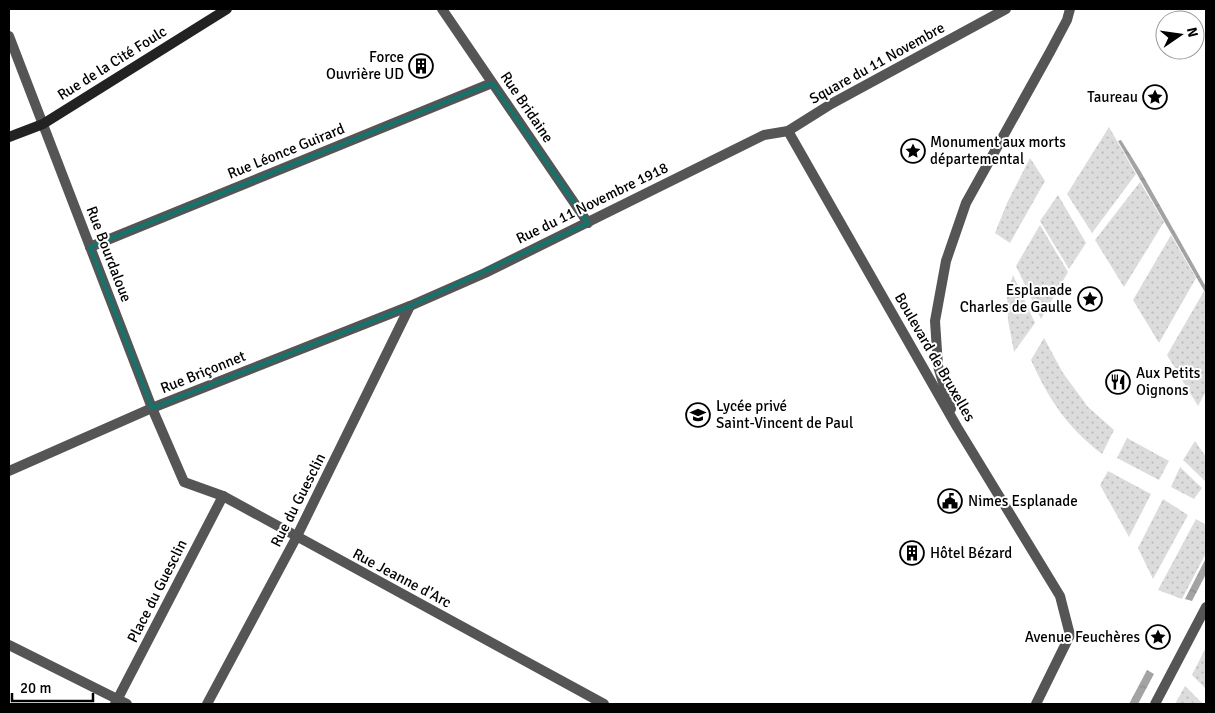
<svg xmlns="http://www.w3.org/2000/svg" width="1215" height="713" font-family="Signika,sans-serif">
	<style>
		.grass { fill: url(#grass-dots) }
		.water { fill: url(#water-ripples) }
		.lines { fill: none; stroke-linecap: round; stroke-linejoin: round }
		.street { stroke: #555; stroke-width: 10 }
		.secondary { stroke: #222; stroke-width: 10 }
		.marked { fill: none; stroke: #0f766e; stroke-width: 4; stroke-linejoin: round }
		.labels { text-anchor: middle; dominant-baseline: central; stroke-width: 4; stroke-linejoin: round; paint-order: stroke }
		.poi-label { font-size: 15px; fill: #000; stroke: #fff; text-anchor: start }
		.street-label { font-size: 15px; fill: #000; stroke: #fff }
	</style>
	<defs>
		<pattern id="grass-dots" width="8" height="8" patternUnits="userSpaceOnUse" patternTransform="scale(1.25)"><rect width="8" height="8" fill="#dcdcdc"/><path d="M2 2h.1M6 6h.1" fill="none" stroke="#bbb" stroke-width="1.8" stroke-linecap="round"/></pattern>
		<pattern id="water-ripples" width="26" height="14" patternUnits="userSpaceOnUse" patternTransform="scale(1.25)"><rect width="26" height="14" fill="#a3a3a3"/><path d="M2 4q2-2 4 0t4 0M15 11q2-2 4 0t4 0" fill="none" stroke="#8b8b8b"/></pattern>
	</defs>
	<rect width="100%" height="100%" fill="#fff"/>
	<g class="grass">
		<polygon points="1109,127 1136,174 1092,233 1067,194"/>
		<polygon points="1030,158 1045,181 1010,243 995,233 1007,203"/>
		<polygon points="1140,182 1164,222 1124,287 1095,240"/>
		<polygon points="1058,195 1086,243 1069,269 1040,221"/>
		<polygon points="1040,225 1068,272 1041,319 1016,266"/>
		<polygon points="1171,235 1196,278 1159,343 1133,300"/>
		<polygon points="1013,275 1035,323 1014,352 1008,320 1007,294"/>
		<polygon points="1204,291 1206,296 1206,391 1198,406 1167,355"/>
		<path d="M 1044,338 L 1063,373 L 1088,407 L 1114,430 L 1102,454 C 1067,427 1049,400 1031,360 Z"/>
		<polygon points="1127,438 1169,461 1159,480 1117,458"/>
		<polygon points="1195,441 1206,457 1206,479 1205,481 1183,460"/>
		<polygon points="1180,467 1202,488 1194,499 1171,487"/>
		<polygon points="1108,471 1151,494 1129,537 1100,485"/>
		<polygon points="1163,499 1188,515 1153,579 1138,548"/>
		<polygon points="1196,519 1206,525 1206,553 1182,599 1158,590"/>
		<polygon points="1206,647 1206,689 1192,675"/>
		<polygon points="1185,686 1203,704 1175,704"/>
	</g>
	<g class="water">
		<polygon points="1121,140 1141,172 1206,287 1206,294 1118,141"/>
		<polygon points="1206,558 1206,574 1192,601 1185,599"/>
		<polygon points="1147,670 1154,674 1138,704 1129,704"/>
	</g>
	<g class="lines">
		<g class="street">
			<polyline points="442,9 588,223"/>
			<polyline points="9,36 152,408 184,482 223,496 604,704"/>
			<polyline points="788,131 957,427 1060,596 1070,635 1036,704"/>
			<polyline points="90,247 492,83"/>
			<polyline points="951,409 938,366 935,321 946,261 966,203 1050,52 1067,20 1070,9"/>
			<polyline points="9,471 152,408 410,306 485,273 764,135 788,131 831,104 1006,9"/>
			<polyline points="9,645 127,704"/>
			<polyline points="115,704 223,496"/>
			<polyline points="207,704 296,538 410,306"/>
			<polyline points="1155,704 1206,607"/>
		</g>
		<polyline class="secondary" points="9,137 43,124 227,9"/>
	</g>
	<path class="marked" d="M 492,83 L 588,223 L 410,306 L 152,408 L 90,247 Z"/>
	<defs>
		<g id="building-ring" transform="scale(1.25)"><circle r="9.5" fill="#fff" stroke="#000" stroke-width="1.5"/><path d="M-4-6H4V6H1V3H-1V6H-4ZM-2.5-4.3h1.7v1.8h-1.7ZM.8-4.3h1.7v1.8H.8ZM-2.5-1h1.7V.8h-1.7ZM.8-1h1.7V.8H.8Z" fill="#000"/></g>
		<g id="sight-ring" transform="scale(1.25)"><circle r="9.5" fill="#fff" stroke="#000" stroke-width="1.5"/><path d="M0-6L1.8-2.2L6-1.7L2.9 1.2L3.7 5.4L0 3.3L-3.7 5.4L-2.9 1.2L-6-1.7L-1.8-2.2Z" fill="#000"/></g>
		<g id="restaurant-ring" transform="scale(1.25)"><circle r="9.5" fill="#fff" stroke="#000" stroke-width="1.5"/><path d="M-5-6h1v4h1v-4h1v4h1v-4h1v5L-1.5 .5V6h-2V.5L-5-1ZM5-6V6H3V1.5H1.5Q1.5-4 5-6Z" fill="#000"/></g>
		<g id="school-ring" transform="scale(1.25)"><circle r="9.5" fill="#fff" stroke="#000" stroke-width="1.5"/><path d="M0-5L7-2L0 1L-7-2ZM-4 1L0 2.5L4 1V4Q0 6-4 4Z" fill="#000"/></g>
		<g id="civic-ring" transform="scale(1.25)"><circle r="9.5" fill="#fff" stroke="#000" stroke-width="1.5"/><path d="M-.6-6.5H3V-4.5H.6V-3L4-1V1h2V6H-6V1h2V-1L-.6-3ZM-1.2 2.5V6h2.4V2.5Z" fill="#000"/></g>
	</defs>
	<g fill-rule="evenodd">
		<use href="#building-ring" x="421" y="66"/>
		<use href="#sight-ring" x="1155" y="97"/>
		<use href="#sight-ring" x="913" y="151"/>
		<use href="#sight-ring" x="1090" y="299"/>
		<use href="#restaurant-ring" x="1118" y="382"/>
		<use href="#school-ring" x="698" y="415"/>
		<use href="#civic-ring" x="950" y="501"/>
		<use href="#building-ring" x="912" y="553"/>
		<use href="#sight-ring" x="1158" y="637"/>
	</g>
	<g class="labels">
		<g class="poi-label">
			<text x="404" y="57" text-anchor="end">Force<tspan x="404" dy="17">Ouvrière UD</tspan></text>
			<text x="1138" y="97" text-anchor="end">Taureau</text>
			<text x="930" y="142">Monument aux morts<tspan x="930" dy="17">départemental</tspan></text>
			<text x="1072" y="290" text-anchor="end">Esplanade<tspan x="1072" dy="17">Charles de Gaulle</tspan></text>
			<text x="1136" y="373">Aux Petits<tspan x="1136" dy="17">Oignons</tspan></text>
			<text x="716" y="406">Lycée privé<tspan x="716" dy="17">Saint-Vincent de Paul</tspan></text>
			<text x="968" y="501">Nimes Esplanade</text>
			<text x="930" y="553">Hôtel Bézard</text>
			<text x="1140" y="637" text-anchor="end">Avenue Feuchères</text>
		</g>
		<g class="street-label">
			<text transform="translate(112 63) rotate(-32)">Rue de la Cité Foulc</text>
			<text transform="translate(877 63) rotate(-29)">Square du 11 Novembre</text>
			<text transform="translate(527 107) rotate(56)">Rue Bridaine</text>
			<text transform="translate(286 151) rotate(-22)">Rue Léonce Guirard</text>
			<text transform="translate(592 203) rotate(-26)">Rue du 11 Novembre 1918</text>
			<text transform="translate(109 254) rotate(69)">Rue Bourdaloue</text>
			<text transform="translate(935 357) rotate(60)">Boulevard de Bruxelles</text>
			<text transform="translate(203 372) rotate(-22)">Rue Briçonnet</text>
			<text transform="translate(298 500) rotate(-63)">Rue du Guesclin</text>
			<text transform="translate(402 578) rotate(28)">Rue Jeanne d'Arc</text>
			<text transform="translate(157 591) rotate(-63)">Place du Guesclin</text>
		</g>
	</g>
	<rect width="1215" height="713" fill="none" stroke="#000000" stroke-width="20"/>
	<g transform="translate(1180 35) rotate(77)"><circle r="24" fill="#ffffff" stroke="#999999"/>
	<path d="M0-4L9 19L0 12L-9 19Z" fill="#000000"/>
	<text y="-8" font-size="14" font-weight="bold" text-anchor="middle" fill="#000000">N</text>
	</g>
	<path d="M12 693v8h81v-8" fill="none" stroke="#000000" stroke-width="2.5"/>
	<text x="20" y="693" font-size="15" fill="#000000" stroke="#ffffff" stroke-width="4" paint-order="stroke">20 m</text>
</svg>
